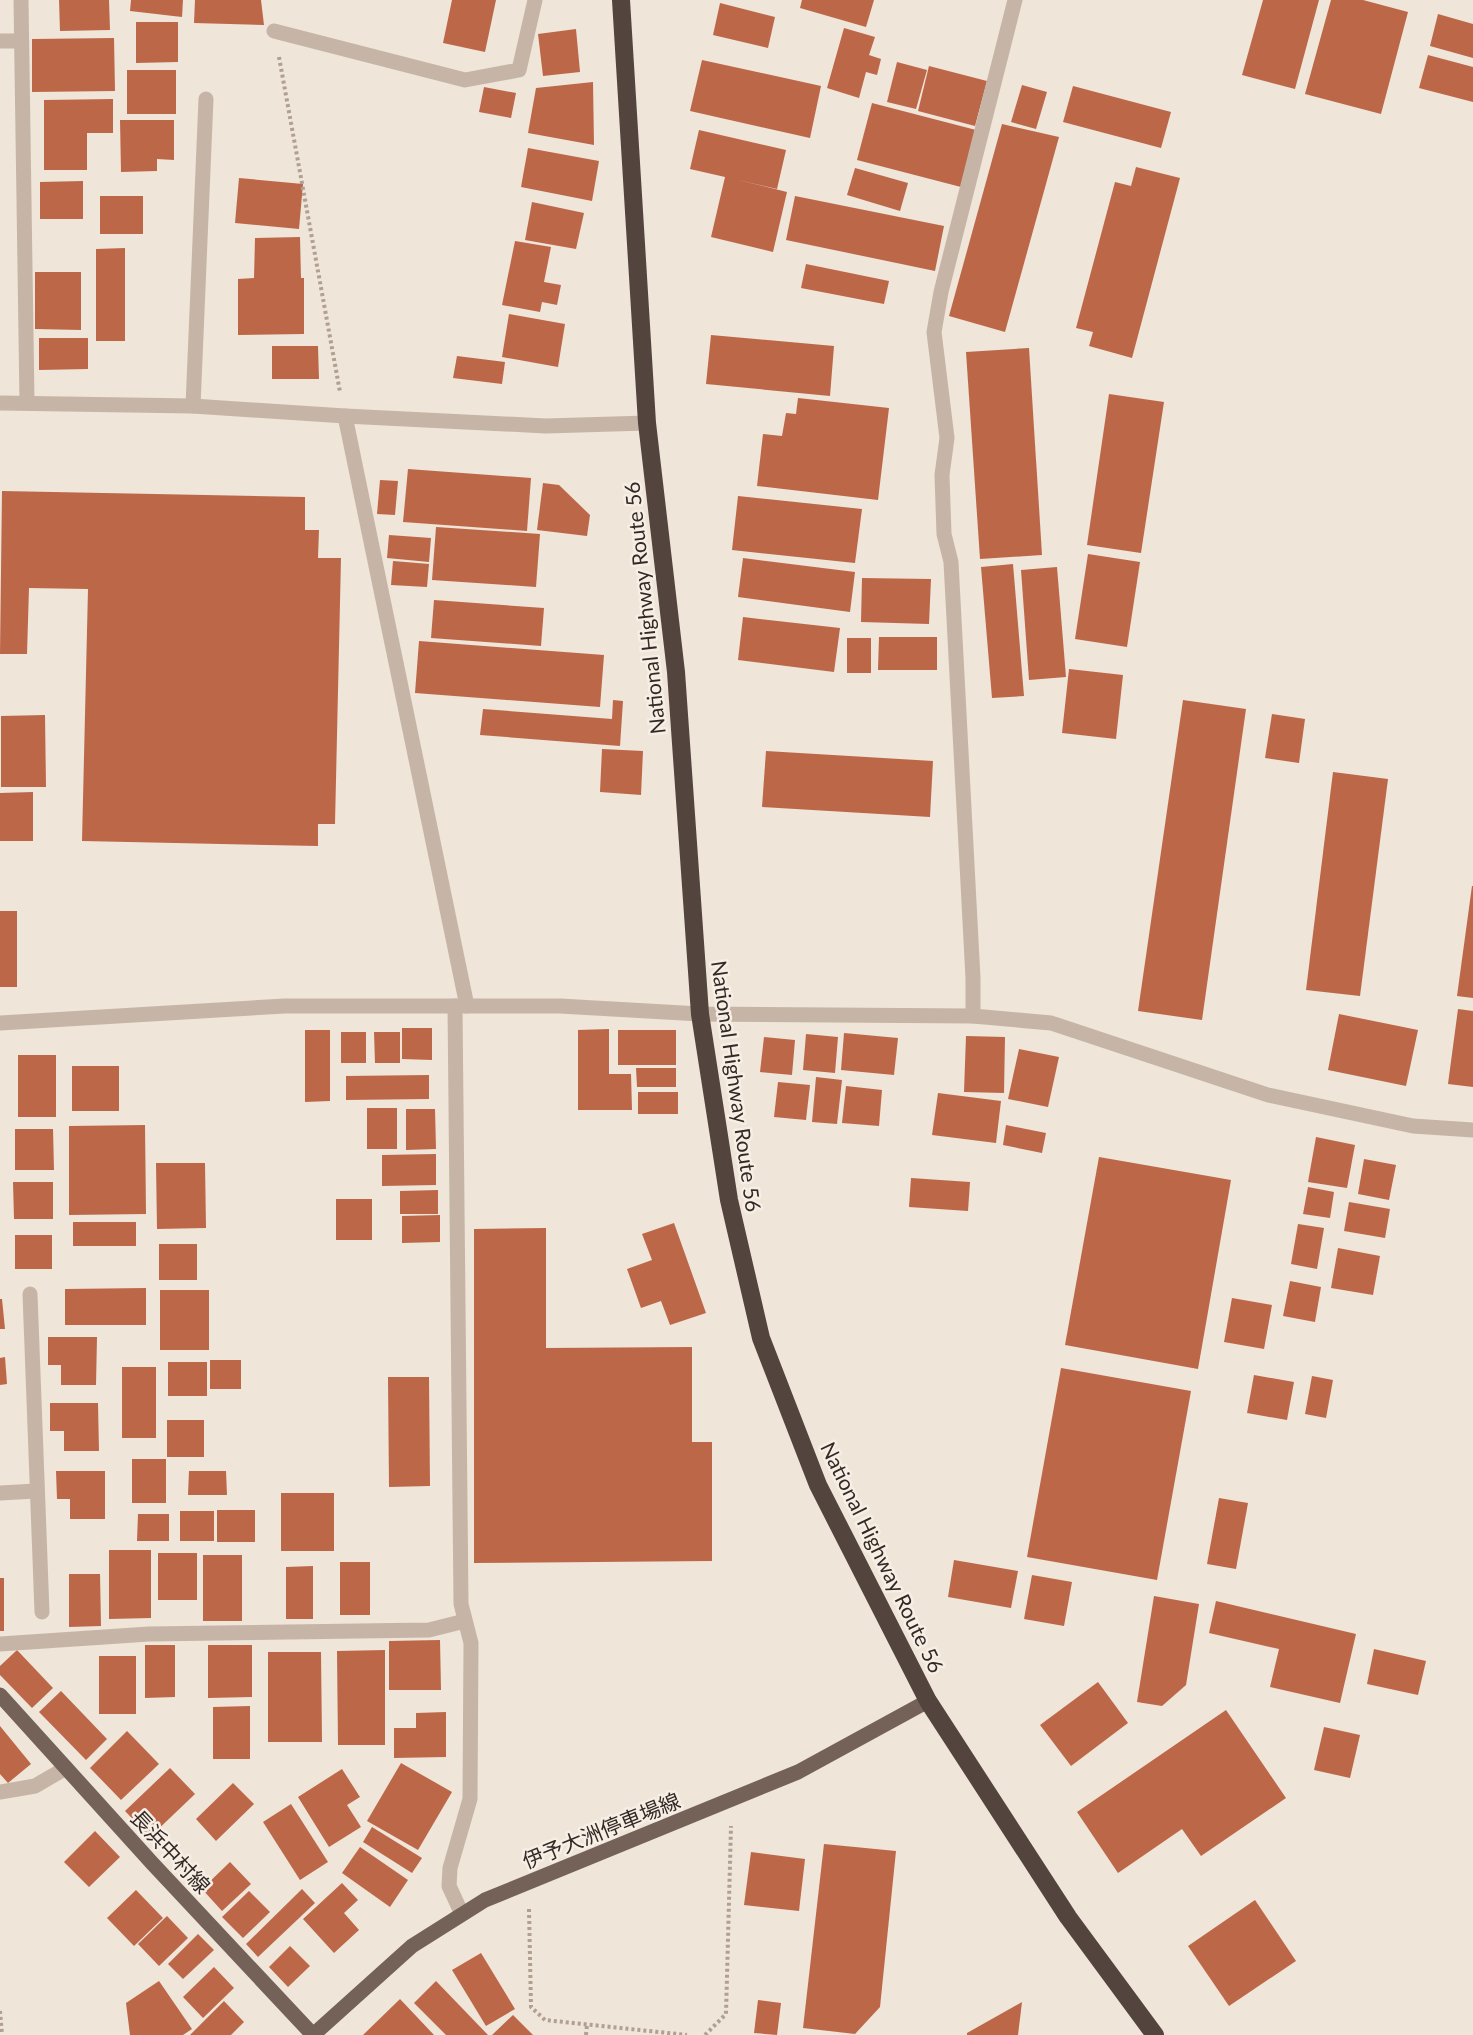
<svg xmlns="http://www.w3.org/2000/svg" width="1473" height="2035" font-family="Lato,'Noto Sans JP',sans-serif">
	<style>
		.building { fill: #bd6749 }
		.lines { fill: none; stroke-linecap: round; stroke-linejoin: round }
		.path { stroke: #b19f91; stroke-width: 4; stroke-dasharray: 3 3; stroke-linecap: butt }
		.minor { stroke: #c6b5a6; stroke-width: 15 }
		.major { stroke: #746259; stroke-width: 15 }
		.highway { stroke: #53453e; stroke-width: 18 }
		.labels { text-anchor: middle; dominant-baseline: central; stroke-width: 5; stroke-linejoin: round; paint-order: stroke }
		.street-label { font-size: 21px; fill: #332a26; stroke: #f7efe5 }
	</style>
	<rect width="100%" height="100%" fill="#efe5d9"/>
	<g class="building">
		<polygon points="59,0 109,0 110,30 60,31"/>
		<polygon points="131,0 183,0 182,17 130,11"/>
		<polygon points="195,0 261,0 264,25 194,23"/>
		<polygon points="452,0 496,0 485,52 443,43"/>
		<polygon points="802,0 874,0 866,27 800,8"/>
		<polygon points="1263,0 1319,0 1295,89 1242,75"/>
		<polygon points="1331,0 1363,0 1408,12 1381,114 1305,94"/>
		<polygon points="720,3 775,17 768,48 713,35"/>
		<polygon points="1438,14 1473,24 1473,58 1430,46"/>
		<polygon points="136,22 178,22 178,62 136,63"/>
		<polygon points="844,28 875,37 869,55 881,59 877,75 866,72 859,98 827,88"/>
		<polygon points="576,29 580,72 543,76 538,34"/>
		<polygon points="114,38 115,91 32,92 32,39"/>
		<polygon points="1428,55 1473,67 1473,102 1419,88"/>
		<polygon points="702,60 821,86 810,138 690,111"/>
		<polygon points="897,62 927,70 916,109 887,102"/>
		<polygon points="929,66 987,81 975,126 918,111"/>
		<rect x="127" y="70" width="49" height="44"/>
		<polygon points="593,82 594,145 528,133 536,88"/>
		<polygon points="1022,85 1047,92 1036,129 1011,122"/>
		<polygon points="1073,86 1171,112 1161,148 1063,122"/>
		<polygon points="484,87 516,93 511,118 479,112"/>
		<polygon points="113,99 113,133 87,133 87,170 44,170 44,100"/>
		<polygon points="872,103 976,130 961,187 857,160"/>
		<polygon points="120,120 174,120 174,160 157,159 157,171 121,172"/>
		<polygon points="1002,124 1059,137 1005,332 949,316"/>
		<polygon points="699,130 786,150 777,189 734,179 787,192 773,252 711,237 725,177 690,169"/>
		<polygon points="528,148 599,161 592,201 521,187"/>
		<polygon points="1136,167 1180,178 1132,358 1089,346 1093,332 1076,328 1115,182 1131,186"/>
		<polygon points="855,168 908,183 900,211 847,195"/>
		<polygon points="239,178 303,184 299,229 235,223"/>
		<polygon points="83,181 83,219 40,219 40,182"/>
		<rect x="100" y="196" width="43" height="38"/>
		<polygon points="795,196 944,226 935,271 786,240"/>
		<polygon points="532,202 584,213 576,249 525,240"/>
		<polygon points="300,237 301,278 304,278 304,334 238,335 238,279 254,278 255,238"/>
		<polygon points="515,241 551,247 544,282 561,285 557,305 542,302 540,312 502,305"/>
		<polygon points="125,248 125,341 96,341 96,249"/>
		<polygon points="806,264 889,281 884,304 801,288"/>
		<polygon points="35,272 81,272 81,330 35,329"/>
		<polygon points="509,314 565,324 558,367 502,357"/>
		<polygon points="711,335 834,346 830,396 706,384"/>
		<polygon points="39,338 88,338 88,369 39,370"/>
		<polygon points="272,346 318,346 319,379 272,379"/>
		<polygon points="1029,348 1042,555 980,559 966,352"/>
		<polygon points="457,356 505,362 502,384 453,378"/>
		<polygon points="1109,394 1164,402 1141,553 1087,545"/>
		<polygon points="798,398 889,408 878,500 757,486 763,434 782,436 786,413 796,414"/>
		<polygon points="408,469 531,478 527,531 403,522"/>
		<polygon points="380,480 398,481 395,515 377,514"/>
		<polygon points="543,483 559,485 590,515 587,536 537,530"/>
		<polygon points="2,491 305,497 305,530 319,530 318,558 341,558 335,824 318,824 318,846 82,841 88,589 29,588 27,654 0,654"/>
		<polygon points="738,496 862,509 855,563 732,550"/>
		<polygon points="436,527 540,534 536,587 432,580"/>
		<polygon points="389,535 431,538 429,562 387,558"/>
		<polygon points="1088,554 1140,562 1127,647 1075,639"/>
		<polygon points="743,558 855,572 850,612 738,597"/>
		<polygon points="393,561 429,564 427,587 391,585"/>
		<polygon points="1013,564 1024,696 992,698 981,567"/>
		<polygon points="1057,567 1066,677 1029,680 1021,570"/>
		<polygon points="862,578 931,579 929,624 861,622"/>
		<polygon points="434,600 544,608 541,646 431,638"/>
		<polygon points="743,617 840,628 834,672 738,660"/>
		<polygon points="879,637 937,637 937,670 878,670"/>
		<rect x="847" y="638" width="24" height="35"/>
		<polygon points="419,641 604,655 600,707 415,693"/>
		<polygon points="1069,669 1123,675 1116,739 1062,733"/>
		<polygon points="613,700 623,701 620,746 480,735 483,709 612,719"/>
		<polygon points="1183,700 1246,709 1202,1020 1138,1011"/>
		<polygon points="1272,714 1305,719 1299,763 1265,758"/>
		<polygon points="45,715 46,787 1,787 1,716"/>
		<polygon points="602,749 643,751 641,795 600,792"/>
		<polygon points="766,751 933,761 930,817 762,807"/>
		<polygon points="1333,772 1388,779 1360,996 1306,990"/>
		<polygon points="33,792 33,841 0,841 0,793"/>
		<polygon points="1472,886 1473,886 1473,998 1457,996"/>
		<rect x="0" y="911" width="17" height="76"/>
		<polygon points="1458,1009 1473,1011 1473,1087 1448,1084"/>
		<polygon points="1339,1014 1418,1030 1406,1086 1328,1070"/>
		<polygon points="402,1028 432,1028 432,1060 402,1059"/>
		<polygon points="609,1029 609,1074 631,1074 632,1110 578,1110 578,1030"/>
		<polygon points="305,1030 330,1030 330,1101 305,1102"/>
		<rect x="618" y="1030" width="58" height="35"/>
		<rect x="341" y="1032" width="25" height="31"/>
		<polygon points="374,1032 400,1032 400,1063 375,1063"/>
		<polygon points="844,1033 898,1038 894,1075 841,1070"/>
		<polygon points="806,1034 838,1037 835,1073 803,1070"/>
		<polygon points="966,1036 1005,1037 1004,1093 964,1092"/>
		<polygon points="764,1037 795,1040 792,1075 760,1072"/>
		<polygon points="1019,1049 1059,1057 1048,1107 1008,1099"/>
		<rect x="18" y="1055" width="38" height="62"/>
		<rect x="72" y="1066" width="47" height="45"/>
		<polygon points="636,1068 676,1068 676,1087 637,1087"/>
		<polygon points="429,1075 429,1099 346,1100 346,1076"/>
		<polygon points="816,1077 842,1080 837,1124 812,1122"/>
		<polygon points="778,1082 810,1085 806,1120 774,1117"/>
		<polygon points="846,1086 882,1090 879,1126 842,1123"/>
		<rect x="638" y="1092" width="40" height="22"/>
		<polygon points="938,1093 1001,1101 996,1143 932,1135"/>
		<rect x="367" y="1108" width="30" height="41"/>
		<polygon points="406,1109 435,1109 436,1149 406,1150"/>
		<polygon points="145,1125 146,1214 69,1215 69,1126"/>
		<polygon points="1006,1125 1046,1133 1042,1153 1003,1145"/>
		<polygon points="15,1129 53,1129 54,1170 15,1170"/>
		<polygon points="1316,1137 1355,1145 1347,1188 1308,1182"/>
		<polygon points="436,1154 436,1185 382,1186 382,1155"/>
		<polygon points="1099,1157 1231,1180 1198,1369 1065,1345"/>
		<polygon points="1364,1159 1396,1165 1389,1200 1358,1194"/>
		<polygon points="156,1163 205,1163 206,1228 157,1229"/>
		<polygon points="911,1178 970,1182 968,1211 909,1207"/>
		<polygon points="13,1182 53,1182 53,1219 14,1219"/>
		<polygon points="1308,1187 1334,1192 1330,1218 1303,1214"/>
		<polygon points="438,1190 438,1214 400,1214 400,1191"/>
		<rect x="336" y="1199" width="36" height="41"/>
		<polygon points="1349,1202 1390,1209 1385,1238 1344,1231"/>
		<polygon points="440,1215 440,1242 402,1243 402,1216"/>
		<rect x="73" y="1222" width="63" height="24"/>
		<polygon points="674,1223 706,1313 670,1325 661,1301 641,1308 627,1269 652,1260 642,1234"/>
		<polygon points="1298,1224 1324,1228 1317,1269 1291,1264"/>
		<polygon points="546,1228 546,1348 692,1347 692,1442 712,1442 712,1561 474,1563 474,1229"/>
		<rect x="15" y="1235" width="37" height="34"/>
		<rect x="159" y="1244" width="38" height="36"/>
		<polygon points="1338,1248 1380,1256 1373,1295 1331,1288"/>
		<polygon points="1290,1281 1321,1287 1315,1322 1283,1316"/>
		<polygon points="146,1288 146,1325 65,1325 65,1289"/>
		<rect x="160" y="1290" width="49" height="60"/>
		<polygon points="1232,1298 1272,1305 1264,1349 1224,1342"/>
		<polygon points="0,1299 2,1299 5,1329 0,1329"/>
		<polygon points="48,1337 97,1337 96,1385 61,1385 61,1365 48,1365"/>
		<polygon points="5,1357 7,1384 0,1385 0,1358"/>
		<rect x="210" y="1360" width="31" height="29"/>
		<rect x="168" y="1362" width="39" height="34"/>
		<rect x="122" y="1367" width="34" height="71"/>
		<polygon points="1061,1368 1191,1391 1157,1580 1027,1557"/>
		<polygon points="1254,1375 1294,1382 1287,1420 1247,1413"/>
		<polygon points="1312,1376 1333,1380 1326,1418 1305,1414"/>
		<polygon points="388,1377 429,1377 430,1486 389,1487"/>
		<polygon points="50,1403 98,1403 99,1451 64,1451 64,1431 50,1431"/>
		<rect x="167" y="1420" width="37" height="37"/>
		<rect x="132" y="1459" width="34" height="44"/>
		<polygon points="56,1471 105,1471 105,1519 70,1519 70,1499 57,1499"/>
		<polygon points="189,1471 226,1471 227,1495 188,1495"/>
		<rect x="281" y="1493" width="53" height="58"/>
		<polygon points="1219,1498 1248,1503 1236,1569 1207,1564"/>
		<rect x="217" y="1510" width="38" height="32"/>
		<rect x="180" y="1511" width="34" height="30"/>
		<polygon points="138,1514 169,1514 169,1541 137,1541"/>
		<polygon points="109,1550 151,1550 151,1618 109,1619"/>
		<rect x="158" y="1553" width="39" height="47"/>
		<rect x="203" y="1555" width="39" height="66"/>
		<polygon points="954,1560 1018,1571 1011,1608 948,1597"/>
		<rect x="340" y="1562" width="30" height="53"/>
		<polygon points="313,1566 313,1619 286,1619 286,1567"/>
		<polygon points="69,1574 100,1574 101,1626 69,1627"/>
		<polygon points="1032,1575 1072,1582 1064,1626 1024,1619"/>
		<rect x="0" y="1578" width="4" height="53"/>
		<polygon points="1154,1596 1199,1604 1186,1685 1162,1706 1137,1702"/>
		<polygon points="1216,1601 1356,1634 1340,1703 1270,1687 1279,1649 1209,1633"/>
		<polygon points="440,1640 441,1690 389,1690 389,1641"/>
		<polygon points="145,1645 175,1645 175,1697 145,1698"/>
		<polygon points="208,1645 252,1645 252,1697 208,1698"/>
		<polygon points="1374,1649 1426,1661 1418,1695 1367,1684"/>
		<polygon points="17,1650 53,1688 32,1708 0,1675 0,1666"/>
		<polygon points="385,1650 385,1745 338,1745 337,1651"/>
		<polygon points="268,1652 321,1652 322,1742 268,1742"/>
		<rect x="99" y="1656" width="37" height="58"/>
		<polygon points="1098,1682 1128,1723 1071,1766 1040,1725"/>
		<polygon points="61,1691 107,1739 86,1760 39,1712"/>
		<polygon points="250,1706 250,1759 213,1759 213,1707"/>
		<polygon points="1226,1710 1286,1798 1201,1856 1182,1829 1118,1873 1077,1812"/>
		<polygon points="446,1712 446,1757 394,1758 394,1728 416,1728 416,1713"/>
		<polygon points="0,1726 31,1764 8,1783 0,1774"/>
		<polygon points="1324,1727 1360,1735 1350,1778 1314,1770"/>
		<polygon points="127,1731 159,1764 121,1800 90,1768"/>
		<polygon points="401,1763 452,1792 418,1850 367,1821"/>
		<polygon points="170,1768 195,1794 150,1837 125,1811"/>
		<polygon points="342,1769 360,1797 347,1805 361,1827 329,1847 298,1797"/>
		<polygon points="233,1783 254,1804 216,1841 196,1819"/>
		<polygon points="291,1804 328,1862 300,1880 263,1822"/>
		<polygon points="372,1827 422,1858 412,1873 363,1842"/>
		<polygon points="95,1831 120,1857 89,1887 64,1862"/>
		<polygon points="824,1844 896,1851 880,2007 855,2034 803,2028"/>
		<polygon points="360,1847 408,1880 390,1907 342,1873"/>
		<polygon points="751,1852 805,1859 799,1911 744,1905"/>
		<polygon points="230,1862 251,1884 222,1911 202,1889"/>
		<polygon points="342,1883 358,1900 344,1913 359,1930 334,1953 303,1919"/>
		<polygon points="302,1889 315,1903 258,1957 246,1944"/>
		<polygon points="136,1890 163,1918 134,1946 107,1918"/>
		<polygon points="249,1891 270,1912 243,1938 222,1917"/>
		<polygon points="1255,1900 1296,1961 1229,2006 1188,1946"/>
		<polygon points="167,1916 188,1938 159,1966 138,1944"/>
		<polygon points="198,1934 214,1950 183,1979 168,1964"/>
		<polygon points="290,1946 310,1966 288,1987 269,1967"/>
		<polygon points="481,1953 515,2009 486,2026 452,1970"/>
		<polygon points="214,1967 234,1988 203,2018 183,1997"/>
		<polygon points="159,1981 192,2029 183,2035 130,2035 126,2003"/>
		<polygon points="436,1981 488,2035 446,2035 414,2003"/>
		<polygon points="400,1999 434,2035 363,2035"/>
		<polygon points="758,2000 781,2003 777,2035 754,2033"/>
		<polygon points="224,2001 244,2022 231,2035 190,2035"/>
		<polygon points="1022,2002 1018,2035 967,2035 967,2033"/>
		<polygon points="513,2015 533,2035 492,2035"/>
	</g>
	<g class="lines">
		<g class="path">
			<polyline points="279,57 340,392"/>
			<polyline points="529,1909 531,2007 545,2020 687,2035"/>
			<polyline points="0,2011 2,2035"/>
			<polyline points="586,2035 587,2024"/>
			<polyline points="705,2035 726,2014 731,1826"/>
		</g>
		<g class="minor">
			<polyline points="21,0 27,402"/>
			<polyline points="274,31 465,80 519,70 535,0"/>
			<polyline points="0,41 21,41"/>
			<polyline points="0,403 193,406 345,416 546,426 647,423"/>
			<polyline points="193,406 206,99"/>
			<polyline points="345,416 467,1006"/>
			<polyline points="455,1006 461,1604 471,1643 470,1799 450,1868 449,1886 462,1914"/>
			<polyline points="973,1016 973,978 951,562 944,534 942,475 947,438 934,332 941,292 1015,0"/>
			<polyline points="0,1023 285,1006 560,1006 700,1014 973,1016 1051,1023 1268,1095 1413,1126 1473,1130"/>
			<polyline points="30,1294 42,1612"/>
			<polyline points="0,1493 36,1491"/>
			<polyline points="0,1644 149,1634 429,1630 465,1621"/>
			<polyline points="0,1792 35,1786 66,1768"/>
		</g>
		<g class="major">
			<polyline points="0,1695 152,1863 313,2035"/>
			<polyline points="313,2035 412,1946 485,1900 798,1772 928,1701"/>
		</g>
		<polyline class="highway" points="621,0 647,423 676,672 700,1014 729,1200 761,1338 818,1485 928,1701 1068,1917 1155,2035"/>
	</g>
	<g class="labels">
		<g class="street-label">
			<text transform="translate(644 608) rotate(-96)">National Highway Route 56</text>
			<text transform="translate(737 1086) rotate(82)">National Highway Route 56</text>
			<text transform="translate(883 1557) rotate(64)">National Highway Route 56</text>
			<text transform="translate(601 1830) rotate(-22)">伊予大洲停車場線</text>
			<text transform="translate(171 1851) rotate(47)">長浜中村線</text>
		</g>
	</g>
</svg>
